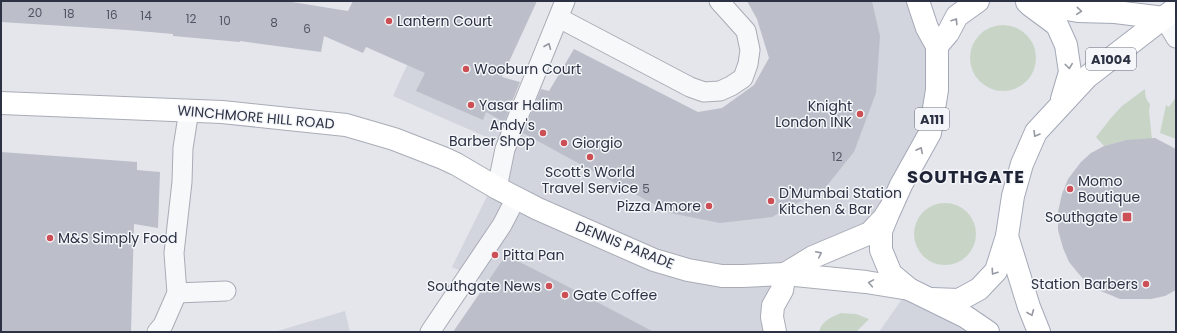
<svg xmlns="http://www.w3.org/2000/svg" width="1177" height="333" font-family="Poppins,sans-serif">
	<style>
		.built { fill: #d2d5dd }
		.green { fill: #c8d5c6 }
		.building { fill: #bcbfc9 }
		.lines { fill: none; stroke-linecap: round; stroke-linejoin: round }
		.lane-casing { stroke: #a9acb6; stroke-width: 21 }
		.secondary-casing { stroke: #a9acb6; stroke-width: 24 }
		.primary-casing { stroke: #a4a9b7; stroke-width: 24 }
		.lane { stroke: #f7f8fa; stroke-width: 19 }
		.secondary { stroke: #fff; stroke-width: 22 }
		.primary { stroke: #fff; stroke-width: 22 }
		.oneway { stroke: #9698a2 }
		.oneway2 { stroke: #92959f }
		.poi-dot { fill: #cb4f54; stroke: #f4f6f9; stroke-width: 1.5 }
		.labels { text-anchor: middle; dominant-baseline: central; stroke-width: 3; stroke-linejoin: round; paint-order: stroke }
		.number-label { font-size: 12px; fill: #505565 }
		.shield { fill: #f4f6f9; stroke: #686d7a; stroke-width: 1 }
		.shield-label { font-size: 13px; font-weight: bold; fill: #2c3244 }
		.poi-label { font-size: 14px; fill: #2c3244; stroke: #f4f6f9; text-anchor: start }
		.street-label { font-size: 14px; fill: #2c3244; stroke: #f4f6f9 }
		.district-label { font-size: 18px; font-weight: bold; letter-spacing: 1px; fill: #1e2335; stroke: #f4f6f9 }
	</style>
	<rect width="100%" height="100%" fill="#e4e6ec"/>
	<g class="built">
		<polygon points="789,1 918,1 937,90 880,223 785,274 774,332 598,332 452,267 511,148 393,96 409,61 677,182 768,164"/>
		<polygon points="909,289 988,332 879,332"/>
		<polygon points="345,311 350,332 274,332"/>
	</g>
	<g class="green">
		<circle cx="1003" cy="58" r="33"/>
		<path d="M 1145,89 C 1145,95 1146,100 1150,104 L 1149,111 L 1152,140 L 1126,140 L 1104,146 L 1096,137 L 1111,118 L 1122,106 Z"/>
		<polygon points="1176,97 1176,139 1160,133 1166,105 1169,107"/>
		<circle cx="945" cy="234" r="31"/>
		<path d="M 841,313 L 856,314 L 869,319 L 856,332 L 819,332 C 821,321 832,317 841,313 Z"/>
	</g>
	<g class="building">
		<polygon points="1,1 286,1 348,11 353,1 537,1 502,77 520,82 504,122 486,112 483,120 416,91 425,73 366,47 363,53 324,36 321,52 240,41 240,42 173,36 173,34 127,30 1,22"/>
		<polygon points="747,1 872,1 880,36 876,93 854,152 825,188 772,217 720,223 670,213 523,133 541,89 549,91 574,49 698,112 722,108 754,85 769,58 757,19"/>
		<polygon points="1155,138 1176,149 1176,290 1165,296 1151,299 1120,299 1096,289 1086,282 1078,273 1069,262 1063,248 1058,230 1058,212 1062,194 1068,179 1081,162 1091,153 1104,146 1126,140"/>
		<polygon points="1,152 137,162 137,170 160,172 158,228 134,224 131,332 1,332"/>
		<polygon points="506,255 559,282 654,332 453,332"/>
	</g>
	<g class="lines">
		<g class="lane-casing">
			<g id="lane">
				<polyline points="559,18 690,87 704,92 720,91 731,86 743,78 748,64 750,50 746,31 719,1"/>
				<polyline points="1164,18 1176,38"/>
				<polyline points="189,110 183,148 182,182 174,253 177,293 226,291"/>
				<polyline points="497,188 505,149 565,1"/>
				<polyline points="157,332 163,325 177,293"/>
				<polyline points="430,332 502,225 516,198"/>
			</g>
		</g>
		<g class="secondary-casing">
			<g id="secondary">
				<polyline points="1,103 222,112 346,125 394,139 443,158 456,164 497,188 538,209 654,260 688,270 722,276 743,276 785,274 866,282 909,289"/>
				<polyline points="785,274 813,257 870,233 884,218 889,210"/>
				<polyline points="775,332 772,317 773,306 782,290 785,274"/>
			</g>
		</g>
		<g class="primary-casing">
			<g id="primary">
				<polyline points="918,1 927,28 937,46"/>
				<polyline points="978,1 957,16 948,33 937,46 937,90 930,133 901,185 888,214 881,231 881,250 891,274 909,289 966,317 988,332"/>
				<polyline points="1027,2 1078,11 1115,12 1164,18"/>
				<polyline points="1030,5 1057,25 1066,45 1070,72 1062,99"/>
				<polyline points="1007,236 1029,307 1039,332"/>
				<polyline points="932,299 959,300 979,289 996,271 1007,236 1013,196 1022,164 1036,132 1087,77 1176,8"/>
			</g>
		</g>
		<use href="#lane" class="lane"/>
		<use href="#secondary" class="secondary"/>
		<use href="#primary" class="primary"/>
	</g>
	<defs><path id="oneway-chevron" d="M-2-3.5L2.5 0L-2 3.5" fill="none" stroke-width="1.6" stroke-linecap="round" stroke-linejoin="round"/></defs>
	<g class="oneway">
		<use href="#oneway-chevron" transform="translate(1079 11) rotate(5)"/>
		<use href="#oneway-chevron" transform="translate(955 21) rotate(-57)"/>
		<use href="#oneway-chevron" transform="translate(1069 66) rotate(83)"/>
		<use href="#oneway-chevron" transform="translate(1036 134) rotate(121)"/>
		<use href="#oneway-chevron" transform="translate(920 150) rotate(-63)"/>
		<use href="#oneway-chevron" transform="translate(819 254) rotate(-26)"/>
		<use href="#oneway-chevron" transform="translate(994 272) rotate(124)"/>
		<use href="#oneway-chevron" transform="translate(871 283) rotate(-170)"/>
		<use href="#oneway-chevron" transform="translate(1031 313) rotate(68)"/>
	</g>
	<use class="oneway2" href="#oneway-chevron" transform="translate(548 46) rotate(-68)"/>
	<g class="poi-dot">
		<circle cx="389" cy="21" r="4"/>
		<circle cx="466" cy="69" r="4"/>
		<circle cx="471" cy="105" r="4"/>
		<circle cx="860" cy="114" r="4"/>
		<circle cx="543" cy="133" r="4"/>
		<circle cx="564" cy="143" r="4"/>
		<circle cx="590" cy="157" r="4"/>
		<circle cx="1070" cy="189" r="4"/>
		<circle cx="771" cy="201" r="4"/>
		<circle cx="709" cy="206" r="4"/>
		<rect x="1122" y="212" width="10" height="10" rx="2"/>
		<circle cx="50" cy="238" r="4"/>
		<circle cx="495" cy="255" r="4"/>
		<circle cx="1146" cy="284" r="4"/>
		<circle cx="549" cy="286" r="4"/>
		<circle cx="565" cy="295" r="4"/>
	</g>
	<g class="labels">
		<g class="number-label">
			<text x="35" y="12">20</text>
			<text x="69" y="13">18</text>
			<text x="112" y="14">16</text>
			<text x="146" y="15">14</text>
			<text x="191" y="18">12</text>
			<text x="225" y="20">10</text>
			<text x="274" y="22">8</text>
			<text x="307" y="28">6</text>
			<text x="837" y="156">12</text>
			<text x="646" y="188">5</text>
		</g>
		<g class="shield">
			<rect x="1086" y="48" width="50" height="22" rx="3"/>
			<rect x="915" y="108" width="34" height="22" rx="3"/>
		</g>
		<g class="shield-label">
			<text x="1111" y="59">A1004</text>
			<text x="932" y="119">A111</text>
		</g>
		<g class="poi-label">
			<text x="397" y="21">Lantern Court</text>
			<text x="474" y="69">Wooburn Court</text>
			<text x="479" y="105">Yasar Halim</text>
			<text x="852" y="106" text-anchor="end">Knight<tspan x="852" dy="16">London INK</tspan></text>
			<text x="535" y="125" text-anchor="end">Andy's<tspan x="535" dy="16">Barber Shop</tspan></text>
			<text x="572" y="143">Giorgio</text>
			<text x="590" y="172" text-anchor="middle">Scott's World<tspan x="590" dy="16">Travel Service</tspan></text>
			<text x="1078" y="181">Momo<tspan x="1078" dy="16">Boutique</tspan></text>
			<text x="779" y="193">D'Mumbai Station<tspan x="779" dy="16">Kitchen &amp; Bar</tspan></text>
			<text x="701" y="206" text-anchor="end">Pizza Amore</text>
			<text x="1118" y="217" text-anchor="end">Southgate</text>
			<text x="58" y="238">M&amp;S Simply Food</text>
			<text x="503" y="255">Pitta Pan</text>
			<text x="1138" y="284" text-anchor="end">Station Barbers</text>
			<text x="541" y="286" text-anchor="end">Southgate News</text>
			<text x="573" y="295">Gate Coffee</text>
		</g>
		<g class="street-label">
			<text transform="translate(256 117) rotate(5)">WINCHMORE HILL ROAD</text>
			<text transform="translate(625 245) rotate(22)">DENNIS PARADE</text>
		</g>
		<g class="district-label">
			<text x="966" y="176">SOUTHGATE</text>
		</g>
	</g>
	<rect width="1177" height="333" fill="none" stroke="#2c3244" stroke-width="4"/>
</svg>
